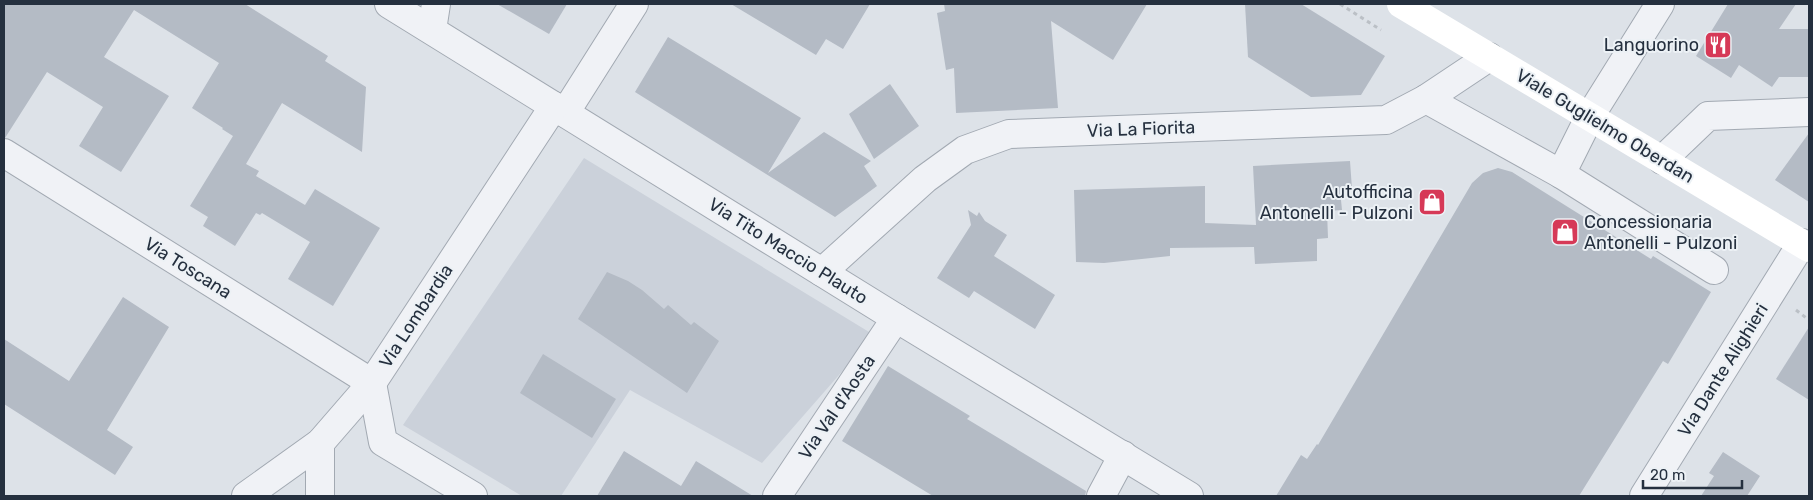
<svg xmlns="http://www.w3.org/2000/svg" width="1813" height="500" font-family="Rubik,sans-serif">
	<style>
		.built { fill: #cbd1da }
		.building { fill: #b4bbc5 }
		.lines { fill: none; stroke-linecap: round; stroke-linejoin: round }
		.minor-casing { stroke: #a2a9b2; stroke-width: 30 }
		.path { stroke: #bbc0c6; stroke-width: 3; stroke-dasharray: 4 4; stroke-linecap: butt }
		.minor { stroke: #f0f2f6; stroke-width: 28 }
		.secondary { stroke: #fff; stroke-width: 28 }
		.labels { text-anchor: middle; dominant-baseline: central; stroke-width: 4; stroke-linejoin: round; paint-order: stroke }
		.poi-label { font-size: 18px; fill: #25303f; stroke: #ecf1f5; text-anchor: end }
		.street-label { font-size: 18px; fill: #25303f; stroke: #ecf1f5 }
	</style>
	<rect width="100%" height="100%" fill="#dde2e8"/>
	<polygon class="built" points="584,158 874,335 762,463 630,390 561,496 522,496 403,425"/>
	<g class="building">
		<polygon points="4,4 245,4 328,56 325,61 366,87 362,152 282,103 246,164 259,171 256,176 305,205 315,189 380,228 333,306 288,279 310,242 262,213 260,215 256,213 235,246 203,226 208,217 190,206 233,136 222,129 223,128 192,108 219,63 134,10 104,57 169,96 121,172 79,146 103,107 47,72 5,138 4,138"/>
		<polygon points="497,4 567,4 549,34"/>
		<polygon points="731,4 870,4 843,49 826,39 816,55"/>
		<polygon points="944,4 1147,4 1113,60 1051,21 1058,108 956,113 954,68 946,70 937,13 945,11"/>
		<polygon points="1245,4 1301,4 1385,56 1361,95 1311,97 1248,57"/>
		<polygon points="1728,4 1796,4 1779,29 1809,29 1809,77 1779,77 1772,87 1739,65 1731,78 1696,56"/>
		<polygon points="668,37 801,118 768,173 824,132 871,161 864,166 877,186 835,217 635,92"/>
		<polygon points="890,84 919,126 874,159 849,114"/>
		<polygon points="1809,133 1809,202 1775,180"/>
		<polygon points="1350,161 1352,189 1340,190 1342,210 1327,211 1328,238 1317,239 1317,261 1255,264 1254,247 1170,248 1170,256 1104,263 1076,262 1074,190 1205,186 1205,223 1256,225 1253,166"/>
		<polygon points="1498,168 1512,172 1651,259 1653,256 1711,292 1668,364 1663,361 1579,496 1276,496 1301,455 1307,459 1317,444 1318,445 1472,183 1483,173"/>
		<polygon points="968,210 977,216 979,212 985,221 1007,235 994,256 1055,295 1035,329 974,291 969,298 937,278 971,225"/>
		<polygon points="607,272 628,281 642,290 664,309 668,305 691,325 694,322 719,341 687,393 578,319"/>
		<polygon points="123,297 169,327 107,430 133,447 115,475 4,404 4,339 69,381"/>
		<polygon points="1809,327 1809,400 1776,379"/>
		<polygon points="543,354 616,399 592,438 520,393"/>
		<polygon points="888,366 970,416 967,419 1086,491 1085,496 933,496 842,441"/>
		<polygon points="624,451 681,486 696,461 753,496 597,496"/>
		<polygon points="1723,452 1760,476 1747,496 1701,496 1714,476 1709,473"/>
	</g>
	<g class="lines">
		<g class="minor-casing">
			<g id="minor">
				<polyline points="389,4 896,318 1189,496"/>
				<polyline points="432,30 436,4"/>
				<polyline points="1426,99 1561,174 1714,270"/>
				<polyline points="565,113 634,4"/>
				<polyline points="4,153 372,383 383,442 473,496"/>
				<polyline points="1662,160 1708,116 1809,112"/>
				<polyline points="1561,174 1590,116 1660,4"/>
				<polyline points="822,272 925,179 965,150 1009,134 1386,120 1426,99 1489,57"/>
				<polyline points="320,443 320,496"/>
				<polyline points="246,496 320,443 372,383 554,106"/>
				<polyline points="777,496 896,318"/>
				<polyline points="1101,496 1123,455"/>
				<polyline points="1644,496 1802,243"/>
			</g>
		</g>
		<g class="path">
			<polyline points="1340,4 1381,30"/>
			<polyline points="1796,310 1809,320"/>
		</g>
		<use href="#minor" class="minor"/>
		<polyline class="secondary" points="1401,4 1809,248"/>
	</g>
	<defs>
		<g id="restaurant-square" transform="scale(1.4375)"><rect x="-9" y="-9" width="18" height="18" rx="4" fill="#d63957" stroke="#ecf1f5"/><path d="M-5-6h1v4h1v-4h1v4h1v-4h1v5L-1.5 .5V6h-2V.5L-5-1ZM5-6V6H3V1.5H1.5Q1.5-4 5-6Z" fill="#fff"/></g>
		<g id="shop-square" transform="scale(1.4375)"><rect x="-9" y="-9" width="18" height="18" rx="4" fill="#d63957" stroke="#ecf1f5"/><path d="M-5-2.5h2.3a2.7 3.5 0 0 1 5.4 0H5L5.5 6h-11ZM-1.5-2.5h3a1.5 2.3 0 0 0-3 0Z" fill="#fff"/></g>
	</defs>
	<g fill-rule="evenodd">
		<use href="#restaurant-square" x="1718" y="45"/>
		<use href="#shop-square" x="1432" y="202"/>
		<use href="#shop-square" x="1565" y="232"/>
	</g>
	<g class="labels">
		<g class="poi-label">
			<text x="1699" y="45">Languorino</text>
			<text x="1413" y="192">Autofficina<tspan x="1413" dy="21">Antonelli - Pulzoni</tspan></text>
			<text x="1584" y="222" text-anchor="start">Concessionaria<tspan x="1584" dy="21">Antonelli - Pulzoni</tspan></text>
		</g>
		<g class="street-label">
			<text transform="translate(1605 126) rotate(31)">Viale Guglielmo Oberdan</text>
			<text transform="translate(1141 129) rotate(-2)">Via La Fiorita</text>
			<text transform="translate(788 251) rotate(32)">Via Tito Maccio Plauto</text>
			<text transform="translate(188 268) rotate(32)">Via Toscana</text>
			<text transform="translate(416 316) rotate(-57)">Via Lombardia</text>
			<text transform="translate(1723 370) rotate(-58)">Via Dante Alighieri</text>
			<text transform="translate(837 407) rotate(-56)">Via Val d'Aosta</text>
		</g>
	</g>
	<rect width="1813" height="500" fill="none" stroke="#25303f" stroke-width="10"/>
	<path d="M1643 480v8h99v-8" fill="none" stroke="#25303f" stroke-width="2.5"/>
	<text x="1650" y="480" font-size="15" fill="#25303f" stroke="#ecf1f5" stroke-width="4" paint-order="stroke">20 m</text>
</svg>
